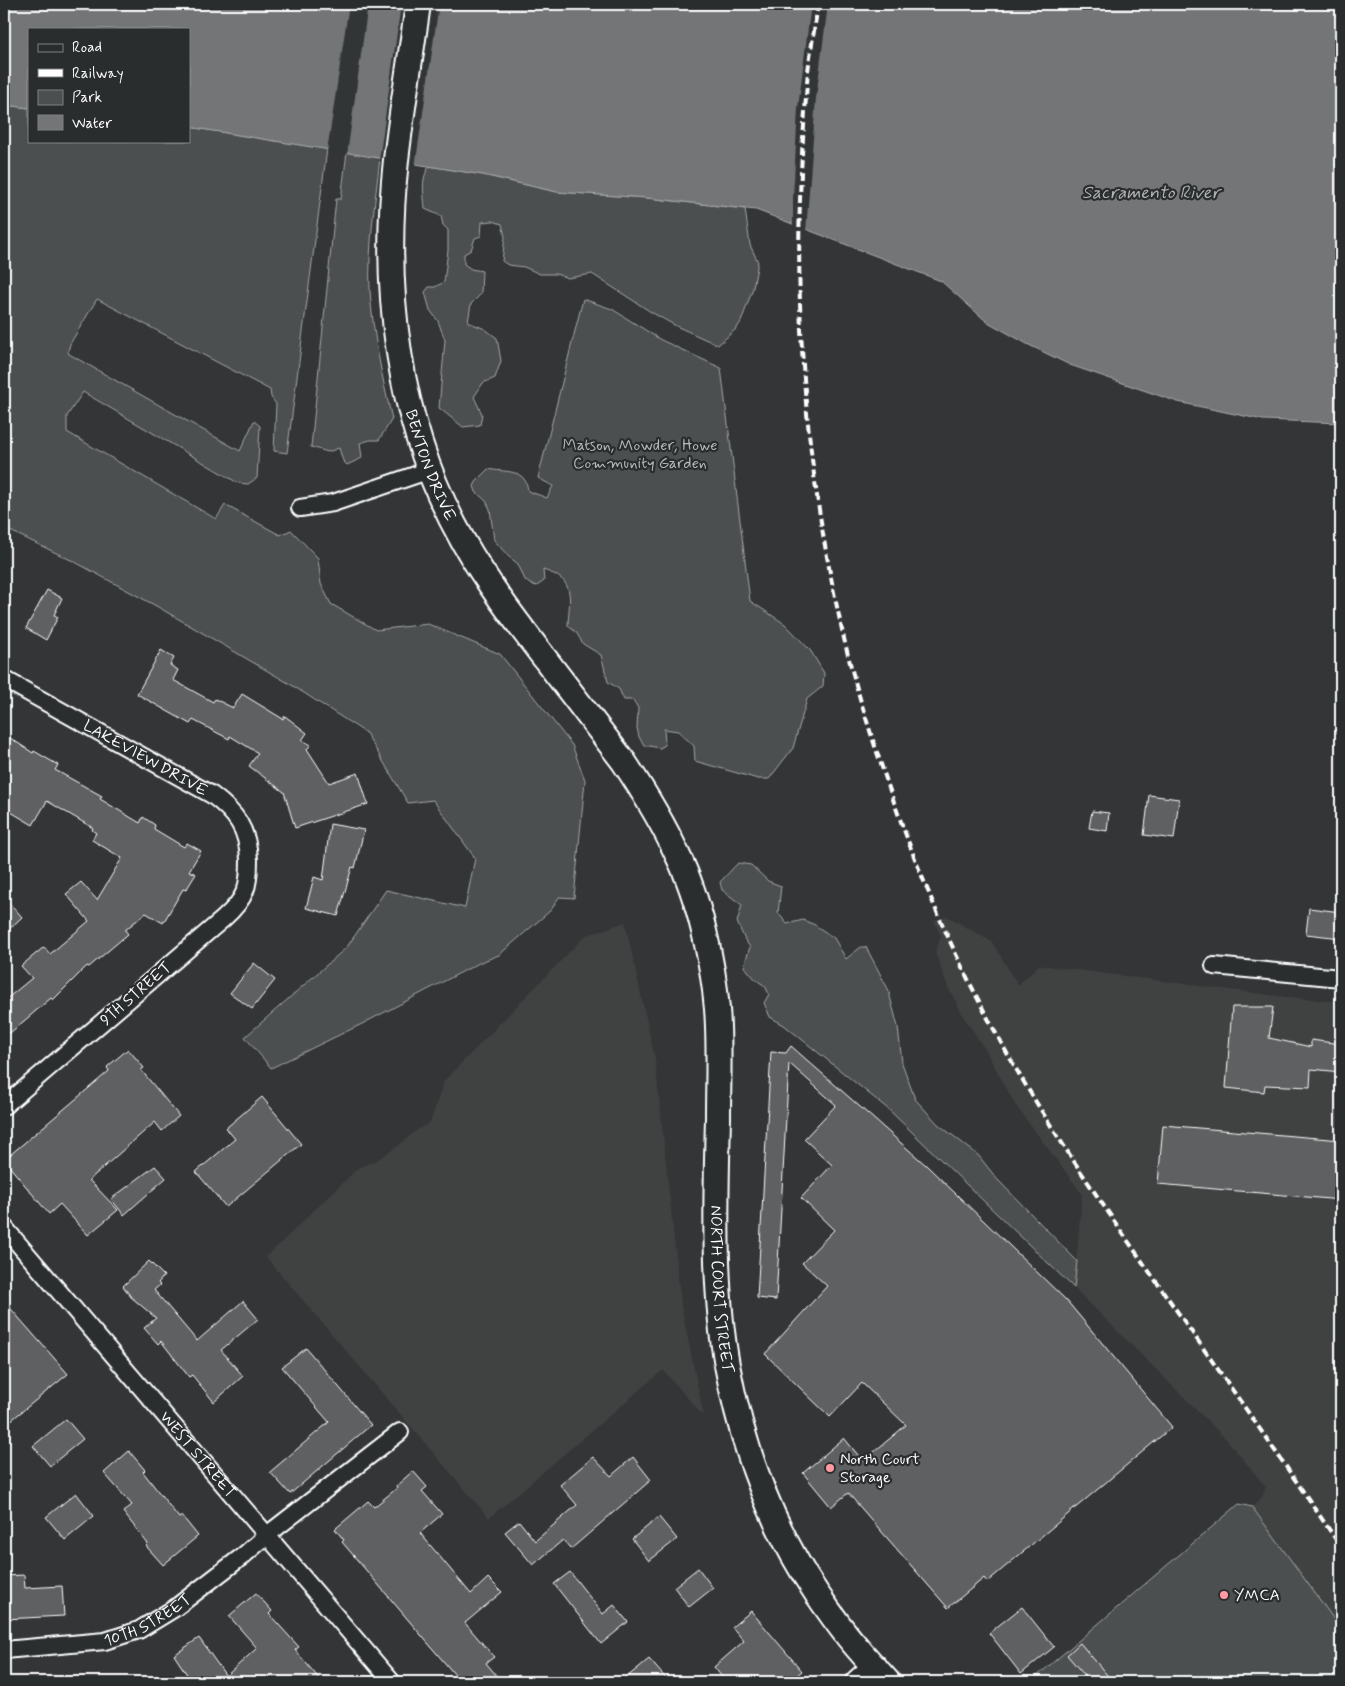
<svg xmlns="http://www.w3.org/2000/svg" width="1345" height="1686" font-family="Mynerve,sans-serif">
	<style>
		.built { fill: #404243 }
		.green { fill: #4c4f50; stroke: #a6a7a8 }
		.water { fill: #737576; stroke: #abacad }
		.pier { fill: #333536 }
		.building { fill: #5f6162; stroke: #fff }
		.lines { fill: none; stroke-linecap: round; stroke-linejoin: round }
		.street-casing { stroke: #fff; stroke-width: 20 }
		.secondary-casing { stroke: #fff; stroke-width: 28 }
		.street { stroke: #2a2d2e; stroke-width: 16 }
		.secondary { stroke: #2a2d2e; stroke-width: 24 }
		.rail { stroke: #fff; stroke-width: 4; stroke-dasharray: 8 4; stroke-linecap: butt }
		.poi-dot { fill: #ff9aa2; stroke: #2a2d2e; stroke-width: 2 }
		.labels { text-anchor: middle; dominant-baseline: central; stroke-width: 4.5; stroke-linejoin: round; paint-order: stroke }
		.park-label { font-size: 16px; fill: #b7b9b9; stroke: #2a2d2e }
		.street-label { font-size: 16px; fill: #fff; stroke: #2a2d2e }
		.poi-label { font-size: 16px; fill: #fff; stroke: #2a2d2e; text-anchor: start }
		.water-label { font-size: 18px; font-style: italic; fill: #b2b3b4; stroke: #2a2d2e }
	</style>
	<rect width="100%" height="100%" fill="#333536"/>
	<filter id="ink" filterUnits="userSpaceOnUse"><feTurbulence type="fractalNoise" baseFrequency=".02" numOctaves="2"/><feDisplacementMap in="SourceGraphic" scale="10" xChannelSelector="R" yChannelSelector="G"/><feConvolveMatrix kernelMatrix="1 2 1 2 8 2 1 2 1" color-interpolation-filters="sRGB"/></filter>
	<g filter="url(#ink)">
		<g class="built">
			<polygon points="947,916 992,942 1018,985 1039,965 1277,996 1341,1002 1341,1629 1252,1507 1262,1497 1266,1487 1227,1440 1074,1288 1082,1194 1016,1106 986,1051 965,1019 948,987 935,952 941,936 934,921"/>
			<polygon points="625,922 655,1059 681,1305 704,1417 663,1370 489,1518 266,1257 355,1171 364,1165 374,1162 398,1146 417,1130 428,1124 431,1120 444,1081 585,936"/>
		</g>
		<g class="green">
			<polygon points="4,105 29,108 29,141 189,141 189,127 327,149 287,453 274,451 276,404 271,397 270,390 97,299 70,344 68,351 69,354 240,451 254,421 260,426 257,478 248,484 238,483 83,392 67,416 67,432 216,519 225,505 280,535 291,530 318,558 321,584 331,604 376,630 428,624 500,654 572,745 585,780 574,898 559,897 551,910 499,955 481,962 364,1023 271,1068 245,1037 347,947 386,890 465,908 475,858 433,800 408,803 366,733 290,684 158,607 75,562 4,528"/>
			<path d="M 347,152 L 380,158 C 375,202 368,247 370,291 C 373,335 382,377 392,419 L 379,440 L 370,440 L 360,443 L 362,458 L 347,465 L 343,461 L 339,448 L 328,452 L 311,447 L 336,199 L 341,199 Z"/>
			<path d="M 430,166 L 483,175 L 557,192 L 647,198 L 745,209 L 750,245 L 758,262 L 753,288 L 741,322 L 736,329 L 718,345 L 676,326 L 651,312 L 592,274 L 568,278 L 556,274 L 540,274 L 524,267 L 508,265 L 502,261 L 505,237 L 502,224 L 493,221 L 482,222 L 481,236 L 475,238 L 471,250 L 464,254 L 464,264 L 471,269 L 482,271 L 481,294 L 471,304 L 468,322 L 485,329 L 497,338 L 501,361 L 495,378 L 483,383 L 474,397 L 482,414 L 480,425 L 463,427 L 439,408 L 445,340 L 438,321 L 430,310 L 425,292 L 429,287 L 435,287 L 444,282 L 448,250 L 448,230 L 443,225 L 441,216 L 425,209 C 424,194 420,178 430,166 Z"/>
			<path d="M 583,299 L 612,309 L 661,340 L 721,368 L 750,601 L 785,624 L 810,650 L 824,673 L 823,686 L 807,699 L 793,748 L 769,779 L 758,779 L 695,761 L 694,746 L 678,731 L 664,729 L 665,745 L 660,748 L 644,745 L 639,737 L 637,728 L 638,708 L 633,700 L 624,700 L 619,689 L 608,682 L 601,655 L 583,644 L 576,632 L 568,626 C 569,597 577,580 543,570 L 544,581 L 537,586 L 530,584 L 525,580 L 518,564 L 508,556 L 494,540 L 490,509 L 486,501 L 476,492 L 474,486 L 478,479 L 488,469 C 504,473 526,467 528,491 L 547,498 L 553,486 L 538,478 Z"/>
			<polygon points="738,863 751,865 768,881 781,886 778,913 787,924 803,920 815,925 834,938 846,959 861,947 866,947 888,989 898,1027 902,1063 915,1099 938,1124 978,1155 997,1179 1077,1261 1074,1288 888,1109 784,1025 770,1017 764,1003 769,994 765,986 755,979 744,966 750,947 745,940 737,922 742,905 722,890 720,882"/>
			<polygon points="1239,1504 1252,1507 1341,1629 1341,1682 1030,1682"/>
		</g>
		<polygon class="water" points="4,4 1341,4 1341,423 1263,420 1178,402 1070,365 1027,344 986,321 941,281 756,210 647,198 557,192 483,175 189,127 189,29 29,29 29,108 4,105"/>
		<g class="pier">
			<polygon points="349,4 368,4 347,155 327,152"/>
			<polygon points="401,4 439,4 415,167 379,161"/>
			<polygon points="811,4 828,4 816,98 806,232 793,227 793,197 798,108"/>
		</g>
		<g class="building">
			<polygon points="47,590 62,598 54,615 58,617 46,640 26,628"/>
			<polygon points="161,650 174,658 170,665 178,670 173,680 213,702 215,699 233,708 242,694 283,719 285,716 307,733 302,740 311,745 307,749 329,783 358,773 368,804 295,828 284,792 249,766 258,753 230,736 229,739 193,720 190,724 137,694"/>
			<polygon points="4,734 33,753 34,751 58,765 55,770 102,796 100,799 140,823 143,817 155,825 154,829 184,847 187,843 201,851 189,871 196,874 186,890 183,889 163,923 146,913 125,930 128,934 89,967 87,966 53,1000 51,998 4,1038 4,1001 32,978 21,966 44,947 50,954 89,921 66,894 81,882 97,900 122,858 92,840 96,833 92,830 93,828 47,801 33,825 4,808"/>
			<polygon points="1149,795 1179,799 1174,839 1144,835"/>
			<polygon points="1092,811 1109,813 1107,831 1089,828"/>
			<polygon points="330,824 364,830 355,868 352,867 338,916 306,908 314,877 323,880"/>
			<polygon points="4,897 22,917 4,934"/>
			<polygon points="1309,908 1341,912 1341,938 1306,934"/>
			<polygon points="254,963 275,980 252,1009 230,993"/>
			<polygon points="1232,1007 1273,1007 1269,1038 1311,1047 1311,1040 1341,1044 1341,1072 1311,1069 1310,1087 1265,1085 1264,1092 1226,1088"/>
			<polygon points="791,1046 927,1166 1067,1301 1172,1427 987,1582 984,1578 948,1608 848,1493 831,1507 803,1473 844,1438 863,1461 906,1425 862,1383 830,1417 765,1354 827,1286 802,1263 834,1230 801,1198 832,1165 804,1139 836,1105 789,1063 776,1300 757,1298 771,1052 786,1053"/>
			<polygon points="128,1049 144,1068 141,1070 179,1116 162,1131 155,1122 89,1180 118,1210 88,1235 60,1204 49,1214 4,1160 109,1071 107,1067"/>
			<polygon points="262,1097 301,1144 226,1207 196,1172 235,1139 226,1128"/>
			<polygon points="1163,1125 1341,1140 1341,1200 1158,1184"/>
			<polygon points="155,1166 166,1178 124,1215 111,1199"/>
			<polygon points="149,1261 164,1276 158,1283 160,1285 154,1290 197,1341 243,1301 258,1319 221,1350 243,1376 214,1402 192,1375 189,1377 161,1341 158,1344 144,1328 156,1318 131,1297 123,1286"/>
			<polygon points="4,1301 68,1374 4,1426"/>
			<polygon points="306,1348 371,1425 290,1494 270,1472 329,1422 282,1367"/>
			<polygon points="66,1419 83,1439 50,1466 33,1446"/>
			<polygon points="129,1451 145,1470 143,1472 179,1518 182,1516 198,1536 163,1565 146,1546 148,1544 123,1512 132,1505 104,1473"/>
			<polygon points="593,1457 611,1476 633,1457 651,1480 571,1549 563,1540 533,1565 505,1532 519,1521 535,1541 577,1505 560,1485"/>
			<polygon points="413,1471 427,1487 422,1491 442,1514 420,1533 471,1594 488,1578 502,1592 465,1623 494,1657 486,1663 502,1682 461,1682 342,1542 344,1540 335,1529 368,1501 374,1507 397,1488 396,1486"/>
			<polygon points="76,1493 94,1516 65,1540 46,1517"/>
			<polygon points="659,1517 677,1539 649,1561 632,1539"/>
			<polygon points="698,1568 713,1588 689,1607 674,1587"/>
			<polygon points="570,1572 603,1614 614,1605 628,1622 601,1644 554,1584"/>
			<polygon points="24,1575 25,1588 62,1586 64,1616 4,1619 4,1576"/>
			<polygon points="256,1593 272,1611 269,1614 299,1647 295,1650 322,1682 192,1682 174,1655 199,1638 226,1676 257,1648 229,1616"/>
			<polygon points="1022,1607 1054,1647 1021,1674 989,1633"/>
			<polygon points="751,1611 802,1671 789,1682 726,1682 714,1667 744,1641 732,1627"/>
			<polygon points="1080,1643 1113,1682 1090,1682 1067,1655"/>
			<polygon points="649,1659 669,1682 621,1682"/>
		</g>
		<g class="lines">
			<g class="street-casing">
				<g id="street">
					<polyline points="300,508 333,503 430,470"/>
					<path id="s1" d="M 4,679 L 212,795 C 236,813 248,829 249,860 C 249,870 249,882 245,891 C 241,902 232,911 223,919 L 4,1106"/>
					<polyline points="1214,966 1341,978"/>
					<path id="s2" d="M 4,1227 L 392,1682"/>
					<path id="s3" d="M 4,1650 L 105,1641 L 139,1630 L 175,1608 L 244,1555 L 267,1535 L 400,1432"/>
				</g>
			</g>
			<g class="secondary-casing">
				<g id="secondary">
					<path id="s4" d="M 418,4 C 411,56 402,108 396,160 C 382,290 397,425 463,541 C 487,583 516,621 546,660 C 572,694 598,728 624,762 C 644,792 663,823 678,856 C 699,898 713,962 717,1009 C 720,1045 718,1082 718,1118 C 716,1197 713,1287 727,1365 C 742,1445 771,1526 817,1594 C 829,1611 841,1629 855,1645 C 866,1658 877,1670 888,1682"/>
					<polyline points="858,1682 875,1667"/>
				</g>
			</g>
			<use href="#street" class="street"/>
			<use href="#secondary" class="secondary"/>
			<path class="rail" d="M 818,4 C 815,26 811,48 808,71 C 806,93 805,116 803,138 C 792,302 805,466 841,625 C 852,677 869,729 886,779 C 921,883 966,985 1022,1079 C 1064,1149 1111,1217 1158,1284 C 1219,1371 1281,1458 1341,1547"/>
		</g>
	</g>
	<g class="poi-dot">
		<circle cx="830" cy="1468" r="5"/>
		<circle cx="1224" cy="1595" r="5"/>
	</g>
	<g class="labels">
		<g class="park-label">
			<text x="640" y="445">Matson, Mowder, Howe<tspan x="640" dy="18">Community Garden</tspan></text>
		</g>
		<g class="street-label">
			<text stroke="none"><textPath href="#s4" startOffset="468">BENTON DRIVE</textPath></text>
			<text stroke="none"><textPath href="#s1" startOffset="162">LAKEVIEW DRIVE</textPath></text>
			<text transform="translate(136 994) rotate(-41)">9TH STREET</text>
			<text stroke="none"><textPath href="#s4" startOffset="1372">NORTH COURT STREET</textPath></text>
			<text stroke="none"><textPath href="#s2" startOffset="299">WEST STREET</textPath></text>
			<text stroke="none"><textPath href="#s3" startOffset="149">10TH STREET</textPath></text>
		</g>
		<g class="poi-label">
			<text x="840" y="1459">North Court<tspan x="840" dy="18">Storage</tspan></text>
			<text x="1234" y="1595">YMCA</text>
		</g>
		<g class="water-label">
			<text x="1151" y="193">Sacramento River</text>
		</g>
	</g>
	<rect width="1345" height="1686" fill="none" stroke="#2a2d2e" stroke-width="20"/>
	<rect x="10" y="10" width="1325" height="1666" fill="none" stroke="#fff" stroke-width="2" filter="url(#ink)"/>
	<rect x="28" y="28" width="162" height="115" fill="#2a2d2e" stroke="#7f8182"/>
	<rect x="38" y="44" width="25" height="8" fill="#2a2d2e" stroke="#7f8182"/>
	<text x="72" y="52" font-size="15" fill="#ffffff">Road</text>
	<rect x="38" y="69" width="25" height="8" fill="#ffffff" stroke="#7f8182"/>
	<text x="72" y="78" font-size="15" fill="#ffffff">Railway</text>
	<rect x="38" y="90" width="25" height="15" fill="#4c4f50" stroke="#7f8182"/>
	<text x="72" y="102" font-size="15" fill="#ffffff">Park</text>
	<rect x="38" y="115" width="25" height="15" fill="#737576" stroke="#7f8182"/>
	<text x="72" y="128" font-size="15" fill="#ffffff">Water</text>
</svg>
